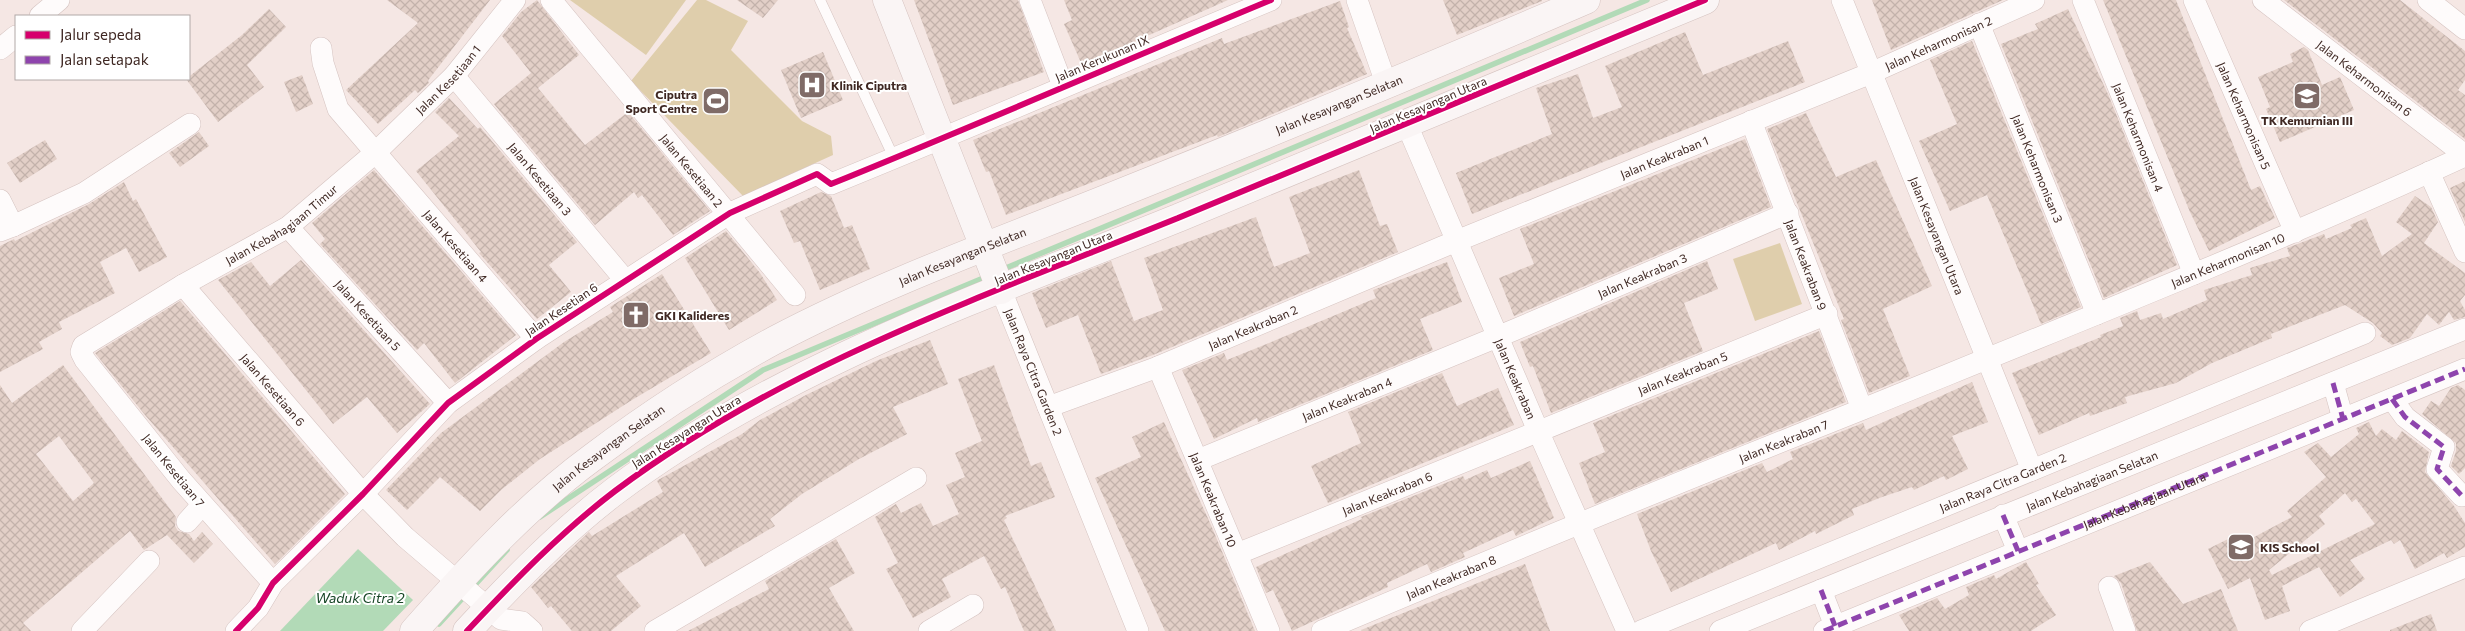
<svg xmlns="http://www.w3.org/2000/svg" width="2465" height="631" font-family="Commissioner,sans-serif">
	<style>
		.green { fill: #dfceac }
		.water { fill: #b2dab7 }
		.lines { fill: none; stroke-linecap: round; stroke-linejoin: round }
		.stream { stroke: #b2dab7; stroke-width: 5.5 }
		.building { fill: url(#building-cross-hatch); fill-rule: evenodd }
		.lane-casing { stroke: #d5c3c0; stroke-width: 11 }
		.street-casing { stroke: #d5c3c0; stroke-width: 22 }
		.secondary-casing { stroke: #d5c3c0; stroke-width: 29 }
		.lane { stroke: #fefbfb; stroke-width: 10 }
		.street { stroke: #fefbfb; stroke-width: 21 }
		.secondary { stroke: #faf5f5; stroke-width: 28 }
		.quiet { stroke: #8e44ad; stroke-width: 5; stroke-dasharray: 10 5; stroke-linecap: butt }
		.cycleway-casing { stroke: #fff; stroke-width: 9 }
		.cycleway { stroke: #d6006c; stroke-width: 6 }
		.labels { text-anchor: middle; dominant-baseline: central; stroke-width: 4; stroke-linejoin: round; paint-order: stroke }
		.street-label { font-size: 12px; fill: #3f2823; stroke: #fff }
		.poi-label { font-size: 12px; font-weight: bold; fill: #3f2823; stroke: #fff; text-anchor: start }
		.water-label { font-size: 14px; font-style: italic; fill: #194728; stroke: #fff }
	</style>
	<defs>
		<pattern id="building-cross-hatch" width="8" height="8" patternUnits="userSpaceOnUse" patternTransform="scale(1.25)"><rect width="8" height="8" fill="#e2cfc7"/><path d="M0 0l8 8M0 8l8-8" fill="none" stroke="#c3b2ab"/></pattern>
	</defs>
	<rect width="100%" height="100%" fill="#f5e7e4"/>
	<g class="green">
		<polygon points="570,0 686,0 646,55"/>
		<polygon points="697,0 706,0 748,21 731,50 802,121 831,136 833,155 743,196 631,81"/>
		<polygon points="1780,243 1802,304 1755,321 1733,259"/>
	</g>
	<polygon class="water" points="358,549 413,600 383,631 280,631"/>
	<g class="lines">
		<g class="stream">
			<polyline points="1001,270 1647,0"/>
			<polyline points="540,517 763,370 988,276"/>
			<polyline points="439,624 507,550"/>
		</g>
	</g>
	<g class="building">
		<polygon points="387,0 490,0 430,78 428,81 429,83 418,93 415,90 378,124 346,90 418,23"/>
		<polygon points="537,0 579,55 538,88 585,145 628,112 710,211 673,235 642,195 638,198 634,192 595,225 494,104 531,73 502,36 521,12"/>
		<polygon points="737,0 778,0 763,18"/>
		<polygon points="914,0 1018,0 1044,72 953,105"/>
		<polygon points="1064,0 1228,0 1082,65 1064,24 1072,20"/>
		<polygon points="1443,0 1542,0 1542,1 1457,35"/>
		<polygon points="1872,0 2003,0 1891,50"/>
		<polygon points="2103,0 2176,0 2251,190 2260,186 2275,218 2209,251 2190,212"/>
		<polygon points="2284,0 2400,0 2465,51 2465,80 2458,90 2465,95 2465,139"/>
		<polygon points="1340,1 1349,27 1347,28 1367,74 1218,137 1217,135 1006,215 989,171 986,172 973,140 1222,38 1224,44"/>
		<polygon points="269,9 286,27 247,65 264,87 218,122 186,79 242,35"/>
		<polygon points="2068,9 2108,94 2177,265 2104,298 2001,44 2038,29 2035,24"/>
		<polygon points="1685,32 1703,75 1788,41 1805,82 1472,214 1456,173 1552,134 1536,88 1578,74 1593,118 1622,107 1605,66"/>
		<polygon points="1972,41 2081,307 2041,324 1987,195 1950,211 1919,141 1957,124 1930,60"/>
		<polygon points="2304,47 2308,50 2322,85 2340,77 2354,110 2280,142 2266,109 2270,107 2258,77 2293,62 2290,54"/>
		<polygon points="823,52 843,100 801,118 781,70"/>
		<polygon points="302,75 313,104 296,112 284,82"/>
		<polygon points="449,98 478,129 480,127 577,242 549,265 571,292 537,319 479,253 481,252 416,171 459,136 435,112"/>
		<polygon points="1806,113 1836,177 1876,160 1932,286 1883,309 1910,376 1869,393 1841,320 1844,319 1767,129"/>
		<polygon points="199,132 209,146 180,167 169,153"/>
		<polygon points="1745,139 1771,207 1514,316 1499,278 1534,264 1520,229"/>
		<polygon points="45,140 57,159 20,183 7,163"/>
		<polygon points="374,170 516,335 455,383 424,343 417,350 320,244 325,239 312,223"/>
		<polygon points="1359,170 1380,226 1387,224 1398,252 1153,355 1101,374 1078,315 1046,328 1032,293 1111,261 1134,321 1163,310 1144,258 1256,217 1274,267 1310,253 1289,197"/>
		<polygon points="2465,181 2465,222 2450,188"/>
		<polygon points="124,182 133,201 136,199 167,257 139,272 126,248 100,262 115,293 59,322 62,329 39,342 43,349 0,372 0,246 14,239 15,241 89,204"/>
		<polygon points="821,192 831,196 844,228 852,225 870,269 820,290 800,241 794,243 780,211"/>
		<polygon points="2415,196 2431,207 2438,222 2424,243 2465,273 2465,295 2460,301 2465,310 2465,317 2454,320 2449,312 2439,325 2427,314 2410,338 2392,345 2380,336 2382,333 2373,323 2345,305 2271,334 2272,338 2212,363 2176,383 2125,397 2127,403 2090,416 2089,413 2039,435 2012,373 2101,337 2100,335 2123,326 2120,318 2137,311 2140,320 2161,313 2163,319 2207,300 2204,290 2252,275 2250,268 2290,256 2287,248 2324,234 2326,239 2352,228 2350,225 2366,218 2382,256 2412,234 2396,222"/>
		<polygon points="726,231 760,273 777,300 729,330 685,258"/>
		<polygon points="301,260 430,404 397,433 367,397 333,424 218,280 251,262 270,286"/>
		<polygon points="1707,261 1718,289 1684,303 1703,351 1551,413 1533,366 1530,367 1520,342"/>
		<polygon points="1447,262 1462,302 1420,319 1433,350 1258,422 1257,418 1214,439 1182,370 1224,353 1227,360 1269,343 1376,298 1373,290"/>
		<polygon points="662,274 711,353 632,400 540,459 501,490 480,511 440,477 407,510 386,490 441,433 564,342 613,312 610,307"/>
		<polygon points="180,301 345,494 275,564 145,415 95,353"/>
		<polygon points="1819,331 1846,402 1595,504 1579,463 1605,452 1593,423"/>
		<polygon points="930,340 948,384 893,407 907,434 859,459 802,494 770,519 775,526 705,567 684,533 616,576 641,606 611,631 572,631 551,606 548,608 531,587 589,532 592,536 663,492 657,481 658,480 742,434 760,420 806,395 876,361"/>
		<path d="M 63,365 L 176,517 L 175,526 L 178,531 L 189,534 L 194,541 L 202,532 L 213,544 L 194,563 L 167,535 L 144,550 L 130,531 L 23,623 L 31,631 L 0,631 L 0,385 L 12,403 ZM 59,436 L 94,483 L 73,501 L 36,454 Z"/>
		<polygon points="994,365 1031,466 1041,462 1055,497 1005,516 1007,518 1004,520 1056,631 1024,631 1005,587 1001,589 984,556 942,579 951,597 913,618 886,569 898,563 875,517 896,504 901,513 921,503 933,526 959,514 946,485 965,477 955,453 982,441 958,379"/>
		<polygon points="1442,373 1457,406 1498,388 1514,425 1328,503 1311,466 1361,443 1348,412"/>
		<polygon points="1972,382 1988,422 1952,436 1968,469 1946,480 1944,476 1914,490 1912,487 1882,497 1852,509 1854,515 1816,534 1815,531 1779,550 1776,543 1671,592 1651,551 1637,514 1762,463 1767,472 1793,459 1790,452 1863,423 1866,430"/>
		<polygon points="2458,385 2465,390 2465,468 2459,474 2451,466 2456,451 2456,443 2422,414 2431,401 2439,406 2451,388"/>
		<polygon points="1164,422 1211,525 1255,631 1165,631 1095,478 1141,457 1132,437"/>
		<path d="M 2369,422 L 2376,436 L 2382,429 L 2396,440 L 2402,431 L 2429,452 L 2425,472 L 2454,506 L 2465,523 L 2465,547 L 2447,558 L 2444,553 L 2415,569 L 2400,540 L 2394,544 L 2391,540 L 2350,560 L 2365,579 L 2340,597 L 2319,567 L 2282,586 L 2290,611 L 2265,620 L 2250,578 L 2228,589 L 2208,549 L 2238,534 L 2243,543 L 2292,517 L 2287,511 L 2326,477 L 2304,452 L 2318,443 L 2331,457 L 2359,434 L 2356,428 ZM 2345,493 L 2352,502 L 2356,499 L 2375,524 L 2272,575 L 2269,570 L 2325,524 L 2319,516 Z"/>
		<polygon points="1530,461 1554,518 1516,536 1513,530 1463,553 1465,557 1431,572 1427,564 1387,583 1388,587 1292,631 1273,590 1266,593 1256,567 1362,519 1361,517 1463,476 1465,480 1487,470 1491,478"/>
		<polygon points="836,539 855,573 829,588 854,631 688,631 769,589 765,581"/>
		<polygon points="2026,562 2039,584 2036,585 2056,615 2031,631 1909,631 1899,615 1937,598 1945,609 1969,595 1966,587 1994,575 1996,579"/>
		<polygon points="2150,562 2183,604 2221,589 2238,631 2137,631 2121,583 2114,576"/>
		<polygon points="1525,564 1550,631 1362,631 1361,630"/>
		<polygon points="2431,614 2437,631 2390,631 2390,630"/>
	</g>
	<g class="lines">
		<g class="lane-casing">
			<polyline id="lane" points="820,0 894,158"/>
		</g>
		<g class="street-casing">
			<g id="street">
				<path id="s1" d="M 551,0 L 795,295"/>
				<polyline points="1030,0 1063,86"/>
				<polyline points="1357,0 1387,86"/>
				<path id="s2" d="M 1842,0 L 2032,470"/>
				<path id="s3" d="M 2083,0 L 2194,274"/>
				<path id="s4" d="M 2194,0 L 2295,232"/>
				<path id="s5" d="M 2263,0 L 2465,155"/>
				<polyline points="2428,0 2465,29"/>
				<polyline points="40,16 59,0"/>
				<path id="s6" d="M 1979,24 L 2097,314"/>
				<path id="s7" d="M 321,48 L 323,63 L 338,109 L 536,339"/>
				<polyline points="0,49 16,36"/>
				<path id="s8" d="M 454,76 L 625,280"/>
				<path id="s9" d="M 1751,121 L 1862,409"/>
				<path id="s10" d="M 1407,125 L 1539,433 L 1627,631"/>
				<polyline points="2429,172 2465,252"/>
				<polyline points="0,200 13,226 0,231"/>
				<polyline points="13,226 84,193 190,124"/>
				<path id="s11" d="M 288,227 L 448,403"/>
				<path id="s12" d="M 183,285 L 363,494 L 405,537 L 501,619 L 522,622 L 532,631"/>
				<path id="s13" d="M 1001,290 L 1138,631"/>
				<path id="s14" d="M 1158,367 L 1269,631"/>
				<polyline points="2333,383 2343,419"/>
				<polyline points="2392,399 2405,417 2444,447 2437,469 2462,496"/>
				<path id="s15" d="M 1048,407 L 1158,367 L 1442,247 L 1871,73 L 2034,0"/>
				<path id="s16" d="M 1198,460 L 1514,330 L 1788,213"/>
				<polyline points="2003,515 2018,551"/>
				<polyline points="187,522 202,505"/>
				<path id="s17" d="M 1237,554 L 1827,314"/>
				<path id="s18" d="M 273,583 L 181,480 L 85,360 L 81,352 L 83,346 L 183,285 L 288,227 L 375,153 L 454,76 L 515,0"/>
				<polyline points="2109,587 2125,631"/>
				<polyline points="1821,590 1835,626"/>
				<polyline points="82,631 149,561"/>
				<path d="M 236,631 L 258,608 L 273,583 L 363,494 L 448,403 L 536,339 L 730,213 L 817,174 L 831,184 C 979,124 1124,61 1271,0"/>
				<polyline points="655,631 916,478"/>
				<polyline points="929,631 973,605"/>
				<path id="s19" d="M 1322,631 C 1501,555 1682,481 1863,409 C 2065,327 2267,247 2465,156"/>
				<path id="s20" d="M 1641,631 L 2365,333"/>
				<path id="s21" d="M 1720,631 L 2465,329"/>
				<polyline points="1824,631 2465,369"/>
				<polyline points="2310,631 2465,567"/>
			</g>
		</g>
		<g class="secondary-casing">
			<g id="secondary">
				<polyline points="887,0 1001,290"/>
				<path id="s22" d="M 414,631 C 469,569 526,506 593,457 C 650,414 712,374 775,340 C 887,281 1007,239 1123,192 C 1278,130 1433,66 1586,0"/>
				<path d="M 467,631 C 514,581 561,532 615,491 C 783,365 985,296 1178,218 C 1354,146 1530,74 1705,0"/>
			</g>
		</g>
		<use href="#lane" class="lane"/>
		<use href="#street" class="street"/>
		<use href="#secondary" class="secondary"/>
		<g class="quiet">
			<polyline points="2333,383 2343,419"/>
			<polyline points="2392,399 2405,417 2444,447 2437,469 2462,496"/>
			<polyline points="2003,515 2018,551"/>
			<polyline points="1821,590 1835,626"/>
			<path id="s23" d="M 1824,631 L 2465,369"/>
		</g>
		<g class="cycleway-casing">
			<g id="cycleway">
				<path d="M 236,631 L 258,608 L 273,583 L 363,494 L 448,403 L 536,339 L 730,213 L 817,174 L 831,184 C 979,124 1124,61 1271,0"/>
				<path d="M 467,631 C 514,581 561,532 615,491 C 783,365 985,296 1178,218 C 1354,146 1530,74 1705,0"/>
			</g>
		</g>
		<use href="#cycleway" class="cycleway"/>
	</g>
	<defs>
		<g id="hospital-square" transform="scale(1.4375)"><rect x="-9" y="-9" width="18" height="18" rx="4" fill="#7f6b67" stroke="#fff"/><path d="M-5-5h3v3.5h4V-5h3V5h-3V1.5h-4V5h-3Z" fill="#fff"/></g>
		<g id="school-square" transform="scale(1.4375)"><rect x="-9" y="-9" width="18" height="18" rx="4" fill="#7f6b67" stroke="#fff"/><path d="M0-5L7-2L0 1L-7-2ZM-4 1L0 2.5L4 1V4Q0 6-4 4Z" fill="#fff"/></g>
		<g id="stadium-square" transform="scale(1.4375)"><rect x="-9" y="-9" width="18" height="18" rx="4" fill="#7f6b67" stroke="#fff"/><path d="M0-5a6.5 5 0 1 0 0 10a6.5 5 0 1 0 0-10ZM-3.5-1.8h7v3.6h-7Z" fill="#fff"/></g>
		<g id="church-square" transform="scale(1.4375)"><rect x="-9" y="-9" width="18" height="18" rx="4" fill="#7f6b67" stroke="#fff"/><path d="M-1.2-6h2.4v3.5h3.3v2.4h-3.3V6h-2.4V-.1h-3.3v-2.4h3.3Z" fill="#fff"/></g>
	</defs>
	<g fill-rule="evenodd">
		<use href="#hospital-square" x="812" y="85"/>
		<use href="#school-square" x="2307" y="96"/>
		<use href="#stadium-square" x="716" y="101"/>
		<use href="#church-square" x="636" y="315"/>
		<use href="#school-square" x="2241" y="547"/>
	</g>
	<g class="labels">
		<g class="street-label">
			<text stroke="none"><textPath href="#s15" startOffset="962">Jalan Keharmonisan 2</textPath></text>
			<text transform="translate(1102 58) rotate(-23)">Jalan Kerukunan IX</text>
			<text stroke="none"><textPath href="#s5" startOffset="128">Jalan Keharmonisan 6</textPath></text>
			<text stroke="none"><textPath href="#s18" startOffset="762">Jalan Kesetiaan 1</textPath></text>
			<text transform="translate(1428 104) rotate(-23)">Jalan Kesayangan Utara</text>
			<text stroke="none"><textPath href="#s22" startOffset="1078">Jalan Kesayangan Selatan</textPath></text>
			<text stroke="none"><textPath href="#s4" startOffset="126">Jalan Keharmonisan 5</textPath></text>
			<text stroke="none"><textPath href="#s3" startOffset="148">Jalan Keharmonisan 4</textPath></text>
			<text stroke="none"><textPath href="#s15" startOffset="665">Jalan Keakraban 1</textPath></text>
			<text stroke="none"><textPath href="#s6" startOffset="156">Jalan Keharmonisan 3</textPath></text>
			<text stroke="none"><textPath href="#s1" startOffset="221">Jalan Kesetiaan 2</textPath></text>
			<text stroke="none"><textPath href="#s8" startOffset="134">Jalan Kesetiaan 3</textPath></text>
			<text stroke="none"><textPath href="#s18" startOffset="540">Jalan Kebahagiaan Timur</textPath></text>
			<text stroke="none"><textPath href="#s2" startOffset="254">Jalan Kesayangan Utara</textPath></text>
			<text stroke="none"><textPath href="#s7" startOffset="244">Jalan Kesetiaan 4</textPath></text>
			<text stroke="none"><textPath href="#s22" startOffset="672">Jalan Kesayangan Selatan</textPath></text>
			<text transform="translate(1053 257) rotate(-22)">Jalan Kesayangan Utara</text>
			<text stroke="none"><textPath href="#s19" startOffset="979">Jalan Keharmonisan 10</textPath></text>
			<text stroke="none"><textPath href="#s9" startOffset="154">Jalan Keakraban 9</textPath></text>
			<text stroke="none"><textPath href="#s16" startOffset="481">Jalan Keakraban 3</textPath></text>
			<text transform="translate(561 309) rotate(-34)">Jalan Kesetian 6</text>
			<text stroke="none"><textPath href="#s11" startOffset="119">Jalan Kesetiaan 5</textPath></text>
			<text stroke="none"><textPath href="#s15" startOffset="220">Jalan Keakraban 2</textPath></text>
			<text stroke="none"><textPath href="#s13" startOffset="88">Jalan Raya Citra Garden 2</textPath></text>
			<text stroke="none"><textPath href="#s17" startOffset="481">Jalan Keakraban 5</textPath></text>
			<text stroke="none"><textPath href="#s10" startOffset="276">Jalan Keakraban</textPath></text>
			<text stroke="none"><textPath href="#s12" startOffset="138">Jalan Kesetiaan 6</textPath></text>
			<text stroke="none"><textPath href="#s16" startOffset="161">Jalan Keakraban 4</textPath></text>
			<text transform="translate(686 431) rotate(-32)">Jalan Kesayangan Utara</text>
			<text stroke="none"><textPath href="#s19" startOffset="499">Jalan Keakraban 7</textPath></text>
			<text stroke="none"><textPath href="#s22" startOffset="268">Jalan Kesayangan Selatan</textPath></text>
			<text transform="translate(174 470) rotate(51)">Jalan Kesetiaan 7</text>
			<text stroke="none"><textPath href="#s21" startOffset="401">Jalan Kebahagiaan Selatan</textPath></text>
			<text stroke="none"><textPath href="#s20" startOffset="391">Jalan Raya Citra Garden 2</textPath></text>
			<text stroke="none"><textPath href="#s17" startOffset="162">Jalan Keakraban 6</textPath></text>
			<text stroke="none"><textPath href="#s14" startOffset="144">Jalan Keakraban 10</textPath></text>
			<text stroke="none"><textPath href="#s23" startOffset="346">Jalan Kebahagiaan Utara</textPath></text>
			<text stroke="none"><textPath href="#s19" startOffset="140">Jalan Keakraban 8</textPath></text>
		</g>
		<g class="poi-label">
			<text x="831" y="85">Klinik Ciputra</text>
			<text x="697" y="94" text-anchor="end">Ciputra<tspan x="697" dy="14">Sport Centre</tspan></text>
			<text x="2307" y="120" text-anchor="middle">TK Kemurnian III</text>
			<text x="655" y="315">GKI Kalideres</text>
			<text x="2260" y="547">KIS School</text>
		</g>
		<g class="water-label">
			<text x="360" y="597">Waduk Citra 2</text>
		</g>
	</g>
	<rect x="15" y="15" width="175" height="65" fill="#ffffff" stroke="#b2a9a7"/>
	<rect x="25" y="31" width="25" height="8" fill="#d6006c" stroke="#b2a9a7"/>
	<text x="60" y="40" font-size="15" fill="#3f2823">Jalur sepeda</text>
	<rect x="25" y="56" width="25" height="8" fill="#8e44ad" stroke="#b2a9a7"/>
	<text x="60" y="65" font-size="15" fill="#3f2823">Jalan setapak</text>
</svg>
